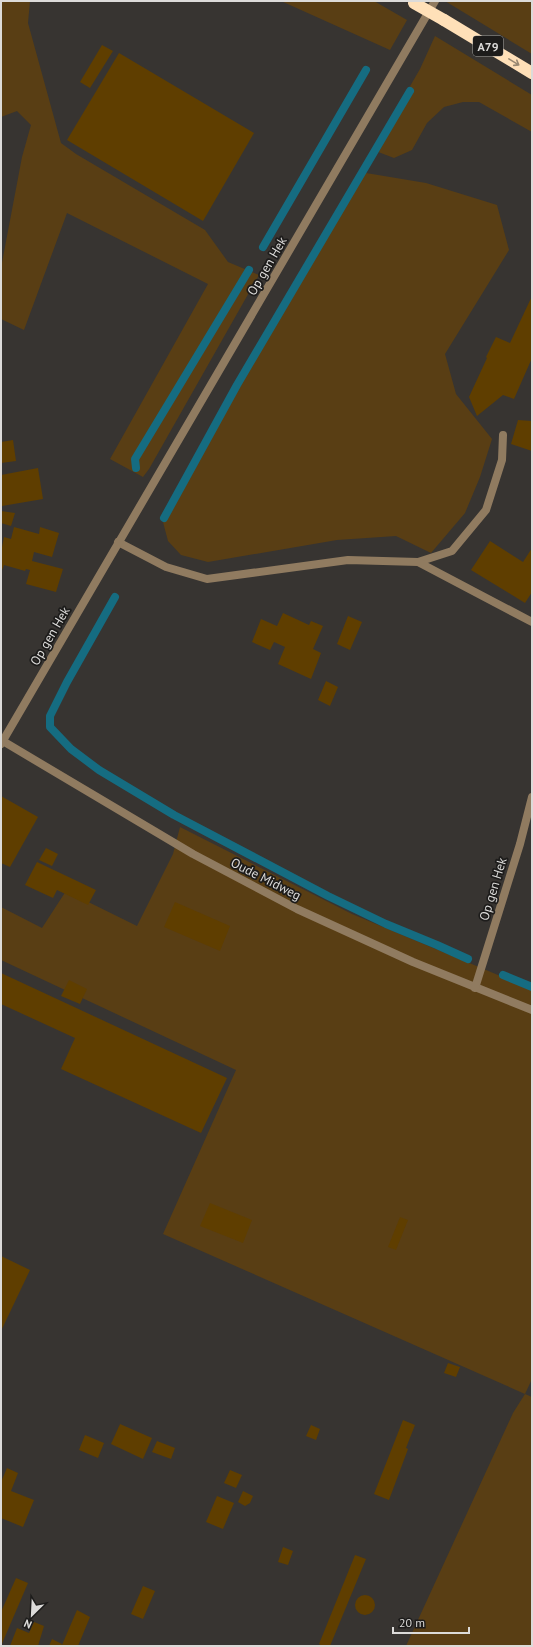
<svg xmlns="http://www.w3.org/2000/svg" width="533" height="1647" font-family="'PT Sans',sans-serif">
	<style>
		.green { fill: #593e14 }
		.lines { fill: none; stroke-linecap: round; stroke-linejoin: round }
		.stream { stroke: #156c81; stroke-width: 8 }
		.building { fill: #5f3e00 }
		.service { stroke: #907b60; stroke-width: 8 }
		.minor { stroke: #907b60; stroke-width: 8 }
		.motorway { stroke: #ffe0b8; stroke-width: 12 }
		.motorway-bridge { stroke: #ffe0b8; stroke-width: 12 }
		.oneway { stroke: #998871 }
		.labels { text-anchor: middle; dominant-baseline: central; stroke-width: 3.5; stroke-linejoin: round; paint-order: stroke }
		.shield { fill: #1d1c1b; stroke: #a3a2a0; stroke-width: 1 }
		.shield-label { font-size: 12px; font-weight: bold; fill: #dcdbd9 }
		.street-label { font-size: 13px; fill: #dcdbd9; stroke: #1d1c1b }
	</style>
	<rect width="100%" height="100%" fill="#373431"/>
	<g class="green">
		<polygon points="1,1 30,1 28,23 61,143 76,154 205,230 228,262 259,275 149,469 143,477 110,459 208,284 67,213 24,330 1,319 1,268 22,157 31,125 17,111 1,117"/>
		<polygon points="281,1 374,1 407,20 390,50"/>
		<polygon points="445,1 528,1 532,3 532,54"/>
		<polygon points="435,36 532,95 532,132 479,102 463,102 444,107 427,123 412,150 394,158 373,150 420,69"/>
		<polygon points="360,172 426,183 497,205 509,250 445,354 456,394 492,439 480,477 465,513 431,553 396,536 337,540 208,562 181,555 168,541 163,522 209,432"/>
		<polygon points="180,827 352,914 498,975 532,987 532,1379 525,1394 532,1397 532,1646 406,1646 513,1413 525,1394 163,1234 236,1070 1,960 1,907 42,928 66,891 137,926 173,854"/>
	</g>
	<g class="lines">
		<g class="stream">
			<polyline points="263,247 366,70"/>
			<polyline points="136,468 135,459 249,270"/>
			<polyline points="164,518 237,385 410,91"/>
			<polyline points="115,597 67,682 50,716 50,727 71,749 99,770 174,815 328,896 386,924 437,945 468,959"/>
			<polyline points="503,975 532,987"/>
		</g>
	</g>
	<g class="building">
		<polygon points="102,45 113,51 90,88 80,82"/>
		<polygon points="119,53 254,133 203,221 67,140"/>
		<polygon points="532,296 532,358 514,399 503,395 477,416 469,397 487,358 486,357 496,337 510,343"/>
		<polygon points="518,420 532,421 532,451 511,444"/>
		<polygon points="13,440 16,461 1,463 1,442"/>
		<polygon points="38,468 43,499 2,506 1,475"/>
		<polygon points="1,511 15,513 11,526 1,523"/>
		<polygon points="14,527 39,534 40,527 59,533 52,557 34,552 32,561 63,569 56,592 26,584 30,570 26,569 25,571 4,565 1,573 1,552 4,537 11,539"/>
		<polygon points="490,541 523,562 532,548 532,592 525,603 471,570"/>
		<polygon points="283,613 309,625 311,621 323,626 313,649 321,653 311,679 278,664 285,647 274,642 270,650 252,642 261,619 277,626"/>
		<polygon points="348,616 362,622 350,650 337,644"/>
		<polygon points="326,681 338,687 330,706 318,700"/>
		<polygon points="1,796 38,817 10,867 1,863"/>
		<polygon points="46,848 58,854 52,866 39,860"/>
		<polygon points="37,862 96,890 88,905 57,890 53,898 25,885"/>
		<polygon points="175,902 230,926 220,951 164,927"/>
		<polygon points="1,973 227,1078 201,1133 61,1069 75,1038 1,1004"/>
		<polygon points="69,980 87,989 80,1004 61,996"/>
		<polygon points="210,1203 252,1220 243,1243 200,1226"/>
		<polygon points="400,1217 408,1220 396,1250 388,1247"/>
		<polygon points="1,1256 30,1270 1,1331"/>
		<polygon points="448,1363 460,1367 456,1377 444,1373"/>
		<polygon points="403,1420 415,1425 406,1448 408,1449 389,1500 374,1494"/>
		<polygon points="120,1424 152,1438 143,1459 111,1444"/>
		<polygon points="311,1425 320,1429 316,1440 306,1436"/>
		<polygon points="85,1435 104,1443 98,1458 79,1450"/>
		<polygon points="157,1441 175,1448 171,1459 152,1452"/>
		<polygon points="7,1468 18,1473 11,1491 34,1500 23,1527 1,1518 1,1482"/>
		<polygon points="230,1470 242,1475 236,1488 224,1483"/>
		<polygon points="243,1491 253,1496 250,1503 245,1506 238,1502"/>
		<polygon points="217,1496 234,1503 223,1529 206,1522"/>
		<polygon points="283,1547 293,1551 288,1565 278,1562"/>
		<polygon points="355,1555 366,1559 330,1646 322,1646 319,1644"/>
		<polygon points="16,1578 28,1583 1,1646 1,1612"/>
		<polygon points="143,1586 155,1591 143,1619 131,1614"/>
		<circle cx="365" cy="1605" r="10"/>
		<polygon points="77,1610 90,1617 78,1646 65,1646 62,1645"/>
		<polygon points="34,1622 44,1626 38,1646 10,1646 17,1628 29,1633"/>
		<polygon points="52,1639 62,1644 61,1646 49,1646"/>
	</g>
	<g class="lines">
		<polyline class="service" points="418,562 452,551 486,510 502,460 503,435"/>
		<g class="minor">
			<polyline points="118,542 166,567 207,579 348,560 418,562 532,622"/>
			<polyline points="1,740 193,854 297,909 413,962 532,1010"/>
			<polyline points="1,744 435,1"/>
			<polyline points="475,988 520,844 532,797"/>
		</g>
		<polyline class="motorway" points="444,20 532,73"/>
		<polyline class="motorway-bridge" points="414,3 444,20"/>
	</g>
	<defs><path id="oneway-shaft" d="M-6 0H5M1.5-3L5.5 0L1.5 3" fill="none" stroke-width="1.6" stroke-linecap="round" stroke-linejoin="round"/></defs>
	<use class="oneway" href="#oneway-shaft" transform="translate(514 62) rotate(31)"/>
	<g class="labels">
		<rect class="shield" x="473" y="36" width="30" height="20" rx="3"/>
		<g class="shield-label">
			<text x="488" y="46">A79</text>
		</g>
		<g class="street-label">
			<text transform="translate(267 266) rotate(-60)">Op gen Hek</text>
			<text transform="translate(50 636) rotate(-60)">Op gen Hek</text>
			<text transform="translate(266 879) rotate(27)">Oude Midweg</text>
			<text transform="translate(493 889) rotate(-73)">Op gen Hek</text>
		</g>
	</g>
	<rect width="533" height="1647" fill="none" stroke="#dcdbd9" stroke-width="4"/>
	<g transform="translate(32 1615) rotate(204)" stroke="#1d1c1b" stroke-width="3" paint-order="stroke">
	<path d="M0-3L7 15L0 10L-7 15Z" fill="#dcdbd9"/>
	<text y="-6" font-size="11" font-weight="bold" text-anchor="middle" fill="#dcdbd9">N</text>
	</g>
	<path d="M393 1627v6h76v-6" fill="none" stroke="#dcdbd9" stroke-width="2"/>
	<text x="399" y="1627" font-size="12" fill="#dcdbd9" stroke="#1d1c1b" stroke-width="3" paint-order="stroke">20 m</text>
</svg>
